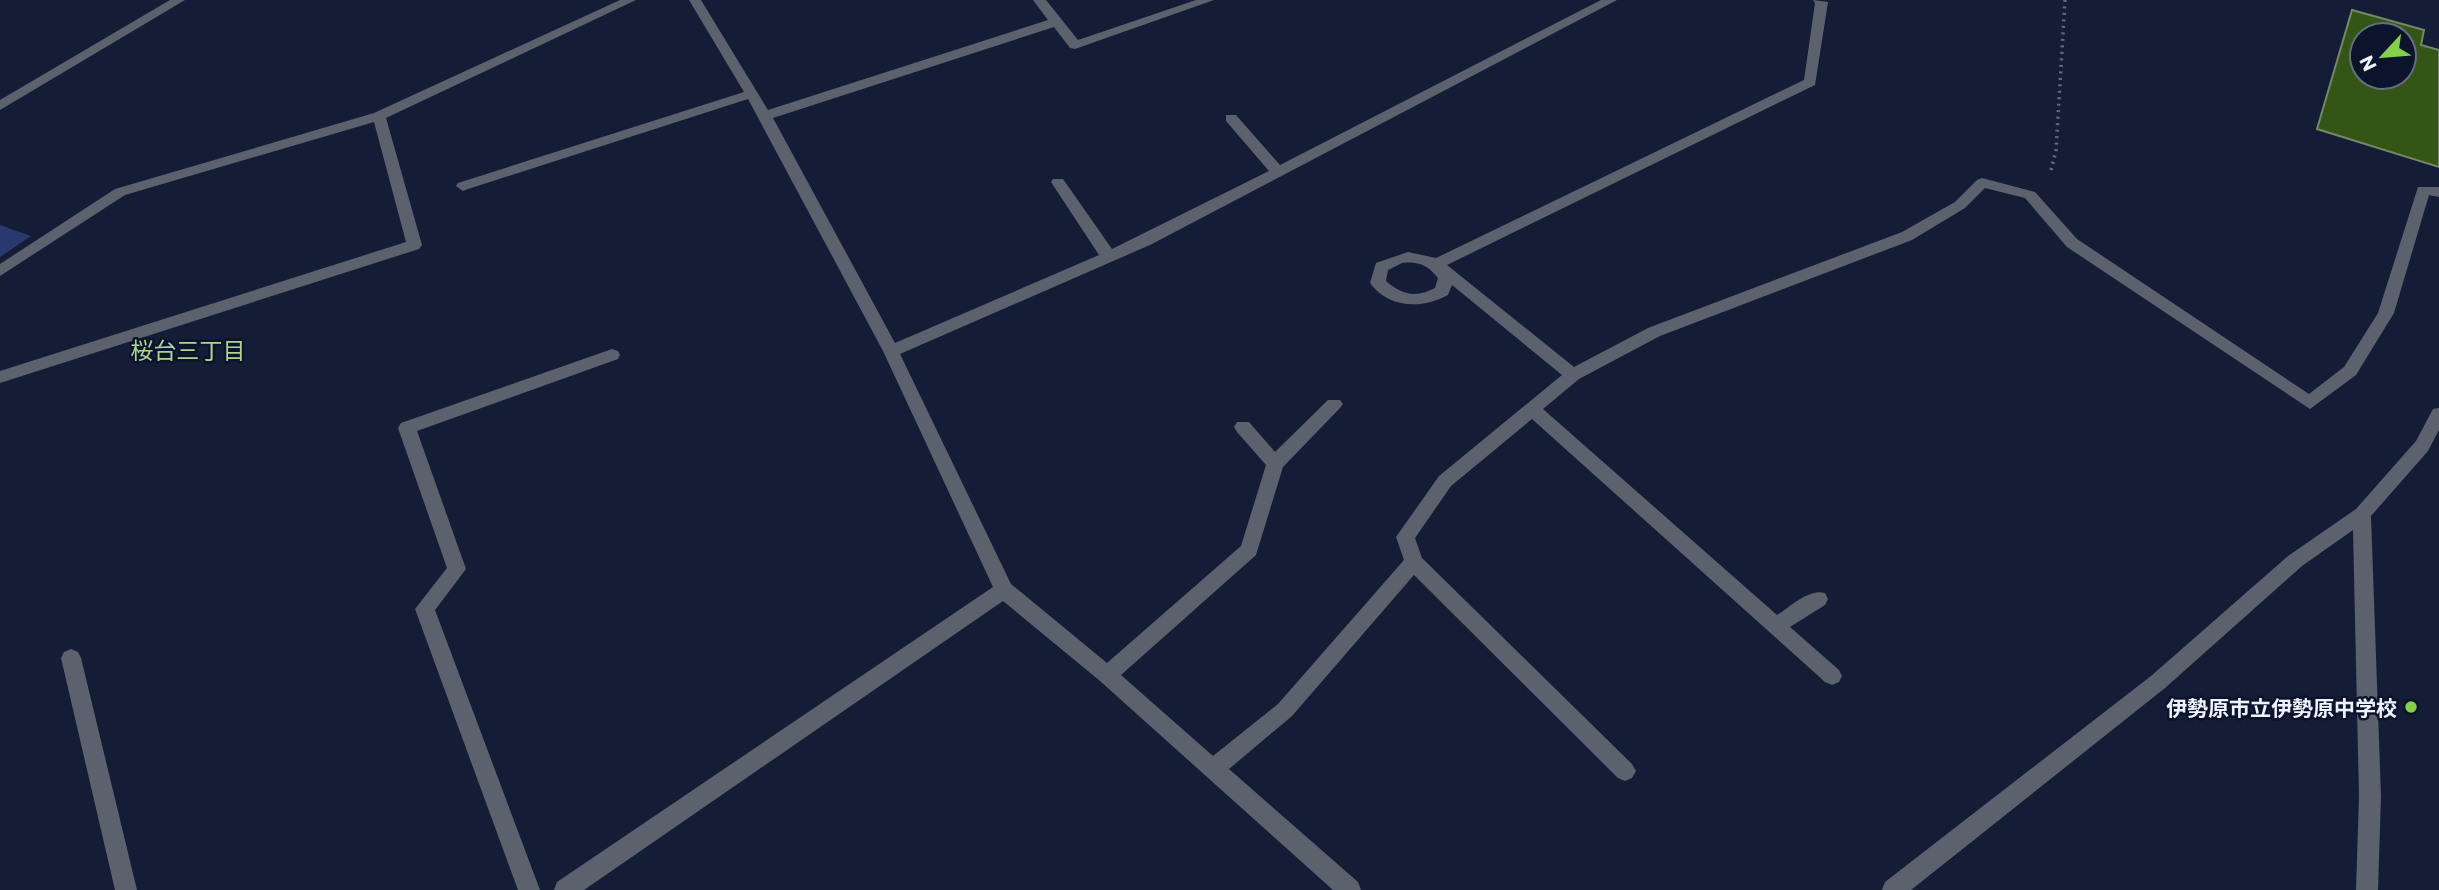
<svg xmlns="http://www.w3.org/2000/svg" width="2439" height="890" font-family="Commissioner,'Noto Sans JP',sans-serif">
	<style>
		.green { fill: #29396f }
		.building { fill: #335616; stroke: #748769; stroke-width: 2; fill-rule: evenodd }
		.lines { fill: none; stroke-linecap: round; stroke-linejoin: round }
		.path { stroke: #646a7e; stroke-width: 3.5; stroke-dasharray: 2 4.5; stroke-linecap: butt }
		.minor { fill: #5c616e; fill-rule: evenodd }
		.poi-dot { fill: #86cf4b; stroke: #0c142c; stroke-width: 2.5 }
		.labels { text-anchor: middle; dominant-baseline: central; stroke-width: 5; stroke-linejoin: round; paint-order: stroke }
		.poi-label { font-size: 21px; font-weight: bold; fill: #eef2fd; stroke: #0c142c; text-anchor: end }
		.neighbourhood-label { font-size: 23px; fill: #acd592; stroke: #0c142c }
	</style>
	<rect width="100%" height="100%" fill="#151d36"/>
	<polygon class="green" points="0,225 31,236 0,257"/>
	<path class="building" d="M 2352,10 L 2424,30 L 2421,45 L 2439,50 L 2439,167 L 2317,129 ZM 2362,35 L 2404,35 L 2404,77 L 2362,77 Z"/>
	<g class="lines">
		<polyline class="path" points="2051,170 2056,151 2065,0"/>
		<g class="minor">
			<polygon points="170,0 185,0 0,110 0,100"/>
			<polygon points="620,0 636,0 386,118 422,245 419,249 0,383 0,371 406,242 374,122 125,195 0,276 0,264 115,189 374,113"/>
			<path d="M 689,0 L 701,0 L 768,110 L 1048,20 L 1033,0 L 1046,0 L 1078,40 L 1196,0 L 1214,0 L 1075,49 L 1070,48 L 1054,27 L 773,118 L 895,343 L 1099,255 L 1051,182 L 1053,179 L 1063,179 L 1112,249 L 1269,171 L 1226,121 L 1226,115 L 1236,115 L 1280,165 L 1601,0 L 1617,0 L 1150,245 L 900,354 L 1011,584 L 1107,663 L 1241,546 L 1266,465 L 1237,432 L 1234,427 L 1237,422 L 1249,422 L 1275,452 L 1328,400 L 1340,400 L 1343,404 L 1340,408 L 1283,467 L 1256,555 L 1121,675 L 1213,756 L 1278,704 L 1404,560 L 1396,537 L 1439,476 L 1562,375 L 1452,285 L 1448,295 C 1422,309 1389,309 1370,283 L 1376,263 L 1408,252 L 1436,258 L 1804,80 L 1815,3 L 1813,0 L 1828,2 L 1815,85 L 1447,265 L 1574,367 L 1648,328 L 1902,232 L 1955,202 L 1977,180 L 1982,178 L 2035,192 L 2077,239 L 2309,394 L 2344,367 L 2378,313 L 2418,187 L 2439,187 L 2439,197 L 2429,195 L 2394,313 L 2356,375 L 2310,409 L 2067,247 L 2025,198 L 1985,188 L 1965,208 L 1912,240 L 1660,336 L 1579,379 L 1543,409 L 1777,615 C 1790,607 1809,588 1825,593 L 1828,599 L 1825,605 L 1790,627 L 1839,670 L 1842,676 L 1839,682 L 1832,685 L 1825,682 L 1532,419 L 1451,486 L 1415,538 L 1422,558 L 1632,764 L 1636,771 L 1632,778 L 1625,781 L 1618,778 L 1414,575 L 1292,716 L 1229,769 L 1358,882 L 1361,890 L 1333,890 L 1100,681 L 1003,601 L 584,890 L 554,890 L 557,882 L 993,587 L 883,351 L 748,99 L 468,189 L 463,191 L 456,186 L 458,183 L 744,92 ZM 1402,263 C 1418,261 1428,265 1438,278 L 1435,288 C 1416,298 1402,295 1386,281 L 1388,270 Z"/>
			<polygon points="612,349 618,351 620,355 618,359 417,431 466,569 435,610 540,890 518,890 415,609 447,568 398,428 401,423"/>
			<polygon points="2439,408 2439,430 2428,451 2371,516 2381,796 2378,890 2356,890 2359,796 2353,530 2302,566 2165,688 1911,890 1882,890 1885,882 2151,676 2288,556 2356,509 2416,441 2433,409"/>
			<polygon points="71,649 78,652 81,658 137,890 115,890 61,658 64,652"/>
		</g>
	</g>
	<circle class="poi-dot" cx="2411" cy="707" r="7"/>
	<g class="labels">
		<g class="poi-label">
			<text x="2397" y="707">伊勢原市立伊勢原中学校</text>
		</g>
		<g class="neighbourhood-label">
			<text x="188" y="350">桜台三丁目</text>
		</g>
	</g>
	<g transform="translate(2383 56) rotate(244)"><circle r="33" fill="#0c142c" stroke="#666d80" stroke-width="2"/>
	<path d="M0-5L12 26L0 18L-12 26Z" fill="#86cf4b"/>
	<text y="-10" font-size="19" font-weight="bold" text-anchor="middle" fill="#eef2fd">N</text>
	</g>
</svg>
